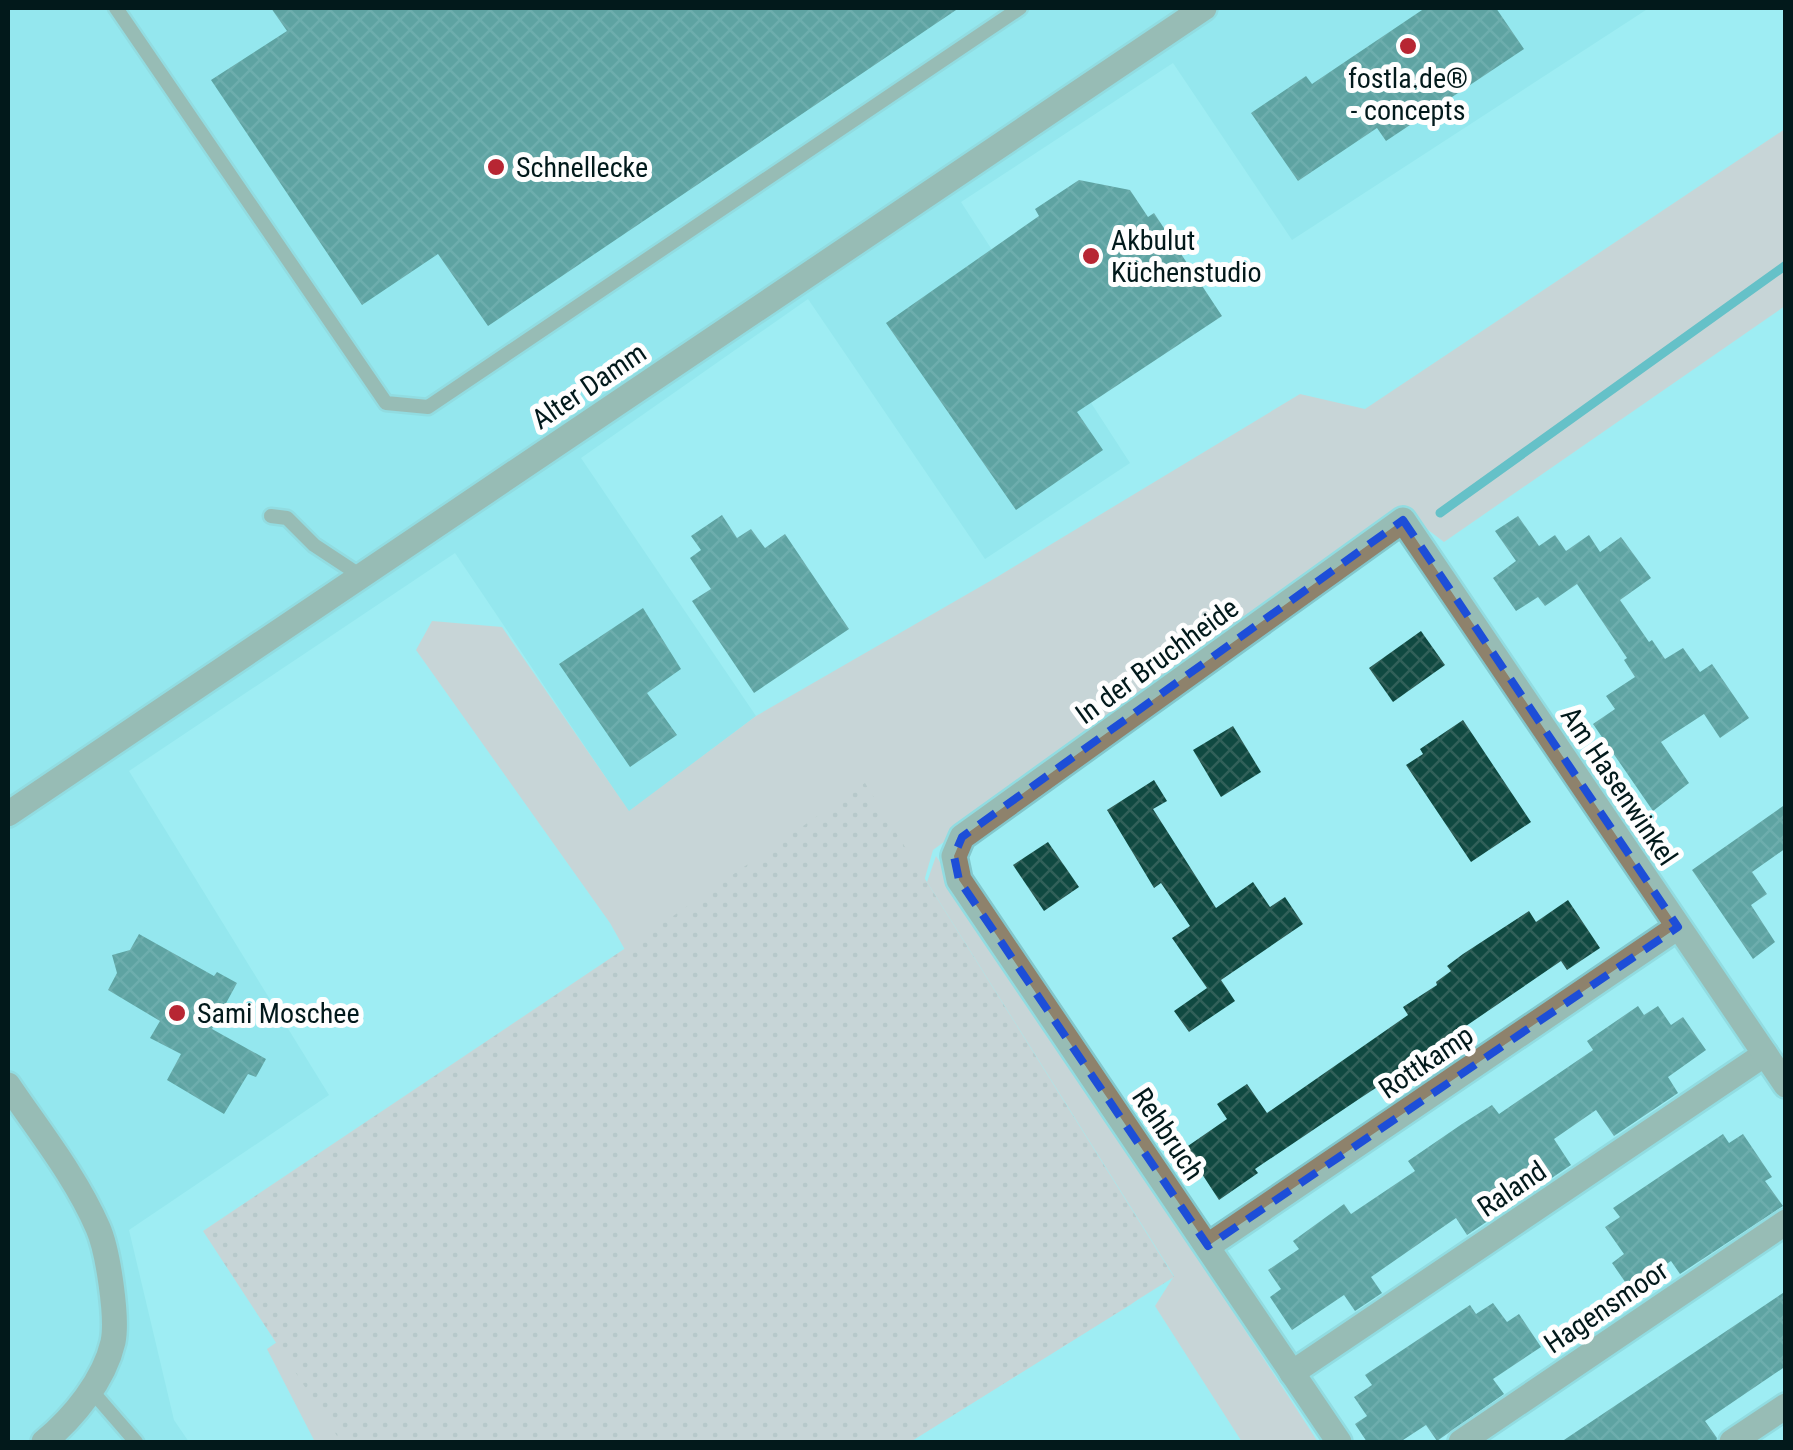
<svg xmlns="http://www.w3.org/2000/svg" width="1793" height="1450" font-family="'Roboto Condensed',sans-serif">
	<style>
		.built { fill: #87e1e8 }
		.grass { fill: #f9b9b5 }
		.park { fill: url(#park-dots) }
		.lines { fill: none; stroke-linecap: round; stroke-linejoin: round }
		.stream { stroke: #208c95; stroke-width: 9 }
		.building { fill: url(#building-cross-hatch) }
		.service-casing { stroke: #82c7cc; stroke-width: 19 }
		.minor-casing { stroke: #82c7cc; stroke-width: 30 }
		.service { stroke: #8e826c; stroke-width: 14 }
		.minor { stroke: #8e826c; stroke-width: 25 }
		.marked { fill: none; stroke: #1d4ed8; stroke-width: 8; stroke-dasharray: 20 12; stroke-linejoin: round }
		.poi-dot { fill: #b72633; stroke: #fefefe; stroke-width: 4 }
		.labels { text-anchor: middle; dominant-baseline: central; stroke-width: 10; stroke-linejoin: round; paint-order: stroke }
		.poi-label { font-size: 28px; fill: #02191b; stroke: #fefefe; text-anchor: start }
		.street-label { font-size: 28px; fill: #02191b; stroke: #fefefe }
	</style>
	<defs>
		<pattern id="park-dots" width="8" height="8" patternUnits="userSpaceOnUse" patternTransform="scale(2.5)"><rect width="8" height="8" fill="#f9b9b5"/><path d="M2 2h.1M6 6h.1" fill="none" stroke="#d49e9b" stroke-width="1.8" stroke-linecap="round"/></pattern>
		<pattern id="building-cross-hatch" width="8" height="8" patternUnits="userSpaceOnUse" patternTransform="scale(2.5)"><rect width="8" height="8" fill="#104941"/><path d="M0 0l8 8M0 8l8-8" fill="none" stroke="#316059"/></pattern>
	</defs>
	<rect width="100%" height="100%" fill="#9eedf3"/>
	<polygon class="built" points="8,8 1649,8 1292,240 1173,63 961,202 1130,463 985,559 808,299 581,458 756,716 629,812 455,553 129,771 329,1095 129,1230 174,1420 189,1442 8,1442"/>
	<g class="grass">
		<polygon points="1785,129 1785,306 1444,542 1399,508 933,850 882,1027 1169,1276 1130,1305 910,1442 764,1442 665,1021 610,923 416,650 432,621 502,627 629,811 756,716 997,577 1300,394 1365,409"/>
		<polygon points="936,856 1318,1442 1242,1442 1155,1306 1174,1276 927,882"/>
		<polygon points="323,1310 433,1442 315,1442 267,1349"/>
	</g>
	<polygon class="park" points="865,783 1174,1277 910,1442 341,1442 203,1231 663,923"/>
	<g class="lines">
		<polyline class="stream" points="1440,513 1786,265"/>
	</g>
	<g class="building">
		<polygon points="271,8 959,8 488,326 438,254 362,305 211,80 287,31"/>
		<polygon points="1425,8 1496,8 1524,49 1386,141 1377,128 1298,181 1251,113 1306,76 1312,84"/>
		<polygon points="1079,180 1130,190 1148,217 1154,213 1222,316 1077,412 1103,450 1016,510 886,323 1039,216 1035,209"/>
		<polygon points="722,515 737,538 751,529 765,548 785,534 849,629 754,693 692,601 711,589 690,558 701,550 691,536"/>
		<polygon points="1518,516 1539,546 1555,535 1566,551 1589,535 1600,552 1621,537 1651,578 1620,600 1649,642 1652,640 1665,659 1683,648 1700,672 1712,664 1749,718 1720,738 1704,714 1661,742 1689,783 1653,811 1593,724 1615,709 1606,696 1635,677 1624,660 1627,658 1577,584 1545,606 1538,597 1516,611 1493,578 1516,561 1495,531"/>
		<polygon points="643,608 681,669 647,693 677,735 630,767 559,664"/>
		<polygon points="1421,631 1445,665 1393,702 1369,668"/>
		<polygon points="1463,720 1531,822 1471,862 1406,765 1423,754 1420,749"/>
		<polygon points="1233,726 1261,772 1221,797 1193,750"/>
		<polygon points="1154,780 1167,801 1153,809 1216,908 1253,882 1270,907 1285,897 1303,924 1221,980 1235,1001 1189,1032 1174,1011 1207,988 1172,938 1190,926 1161,883 1154,888 1107,810"/>
		<polygon points="1786,804 1786,848 1752,872 1767,894 1751,905 1775,942 1753,959 1692,870"/>
		<polygon points="1048,842 1079,887 1044,911 1013,865"/>
		<polygon points="1568,900 1600,948 1567,970 1561,961 1466,1026 1471,1033 1436,1056 1432,1051 1359,1099 1255,1169 1258,1173 1219,1200 1185,1148 1227,1119 1217,1104 1247,1084 1267,1113 1408,1015 1403,1007 1437,985 1436,982 1451,971 1447,966 1463,954 1529,911 1536,922"/>
		<polygon points="139,934 214,976 217,972 237,983 212,1029 266,1059 256,1077 248,1074 224,1114 167,1080 181,1054 150,1038 160,1021 108,990 117,973 112,955 130,950"/>
		<polygon points="1638,1006 1644,1015 1658,1006 1671,1025 1683,1017 1706,1050 1668,1077 1678,1093 1614,1136 1596,1110 1554,1139 1571,1165 1467,1235 1456,1218 1371,1277 1382,1293 1355,1311 1344,1295 1292,1330 1270,1297 1281,1289 1268,1270 1299,1249 1293,1241 1344,1204 1351,1214 1415,1171 1408,1161 1462,1124 1492,1105 1499,1114 1593,1050 1587,1041"/>
		<polygon points="1723,1134 1729,1143 1743,1134 1772,1177 1765,1181 1783,1206 1680,1274 1671,1261 1630,1289 1612,1263 1624,1254 1605,1227 1620,1217 1613,1208"/>
		<polygon points="1786,1291 1786,1366 1705,1421 1717,1438 1716,1442 1561,1442"/>
		<polygon points="1493,1303 1507,1322 1519,1314 1541,1347 1493,1379 1504,1394 1437,1441 1426,1425 1400,1442 1367,1442 1355,1424 1367,1416 1354,1397 1372,1385 1365,1375 1470,1305 1476,1314"/>
	</g>
	<g class="lines">
		<g class="service-casing">
			<g id="service">
				<polyline points="116,8 386,403 428,407 1020,8"/>
				<polyline points="271,516 287,518 314,545 361,576"/>
				<polyline points="91,1390 136,1442"/>
			</g>
		</g>
		<g class="minor-casing">
			<g id="minor">
				<polyline points="8,814 1204,8"/>
				<path d="M 8,1085 C 39,1131 76,1177 98,1228 C 108,1251 118,1318 113,1342 C 104,1381 73,1418 44,1442"/>
				<polyline points="1208,1246 1678,927"/>
				<polyline points="1292,1373 1765,1054"/>
				<polyline points="1339,1442 959,880 954,856 962,837 1403,520 1786,1085"/>
				<polyline points="1461,1442 1786,1222"/>
				<polyline points="1732,1442 1786,1406"/>
			</g>
		</g>
		<use href="#service" class="service"/>
		<use href="#minor" class="minor"/>
	</g>
	<path d="M0 0H1793V1450H0ZM 1403,520 L 1678,927 L 1208,1246 L 959,880 L 954,856 L 962,837 Z" fill="#9eedf3" fill-opacity=".55" fill-rule="evenodd"/>
	<path class="marked" d="M 1403,520 L 1678,927 L 1208,1246 L 959,880 L 954,856 L 962,837 Z"/>
	<g class="poi-dot">
		<circle cx="1408" cy="46" r="10"/>
		<circle cx="496" cy="167" r="10"/>
		<circle cx="1091" cy="256" r="10"/>
		<circle cx="177" cy="1013" r="10"/>
	</g>
	<g class="labels">
		<g class="poi-label">
			<text x="1408" y="78" text-anchor="middle">fostla.de®<tspan x="1408" dy="32">- concepts</tspan></text>
			<text x="516" y="167">Schnellecke</text>
			<text x="1111" y="240">Akbulut<tspan x="1111" dy="32">Küchenstudio</tspan></text>
			<text x="197" y="1013">Sami Moschee</text>
		</g>
		<g class="street-label">
			<text transform="translate(589 386) rotate(-34)">Alter Damm</text>
			<text transform="translate(1157 661) rotate(-36)">In der Bruchheide</text>
			<text transform="translate(1619 786) rotate(56)">Am Hasenwinkel</text>
			<text transform="translate(1426 1062) rotate(-34)">Rottkamp</text>
			<text transform="translate(1168 1134) rotate(56)">Rehbruch</text>
			<text transform="translate(1512 1189) rotate(-34)">Raland</text>
			<text transform="translate(1606 1307) rotate(-34)">Hagensmoor</text>
		</g>
	</g>
	<rect width="1793" height="1450" fill="none" stroke="#02191b" stroke-width="20"/>
</svg>
